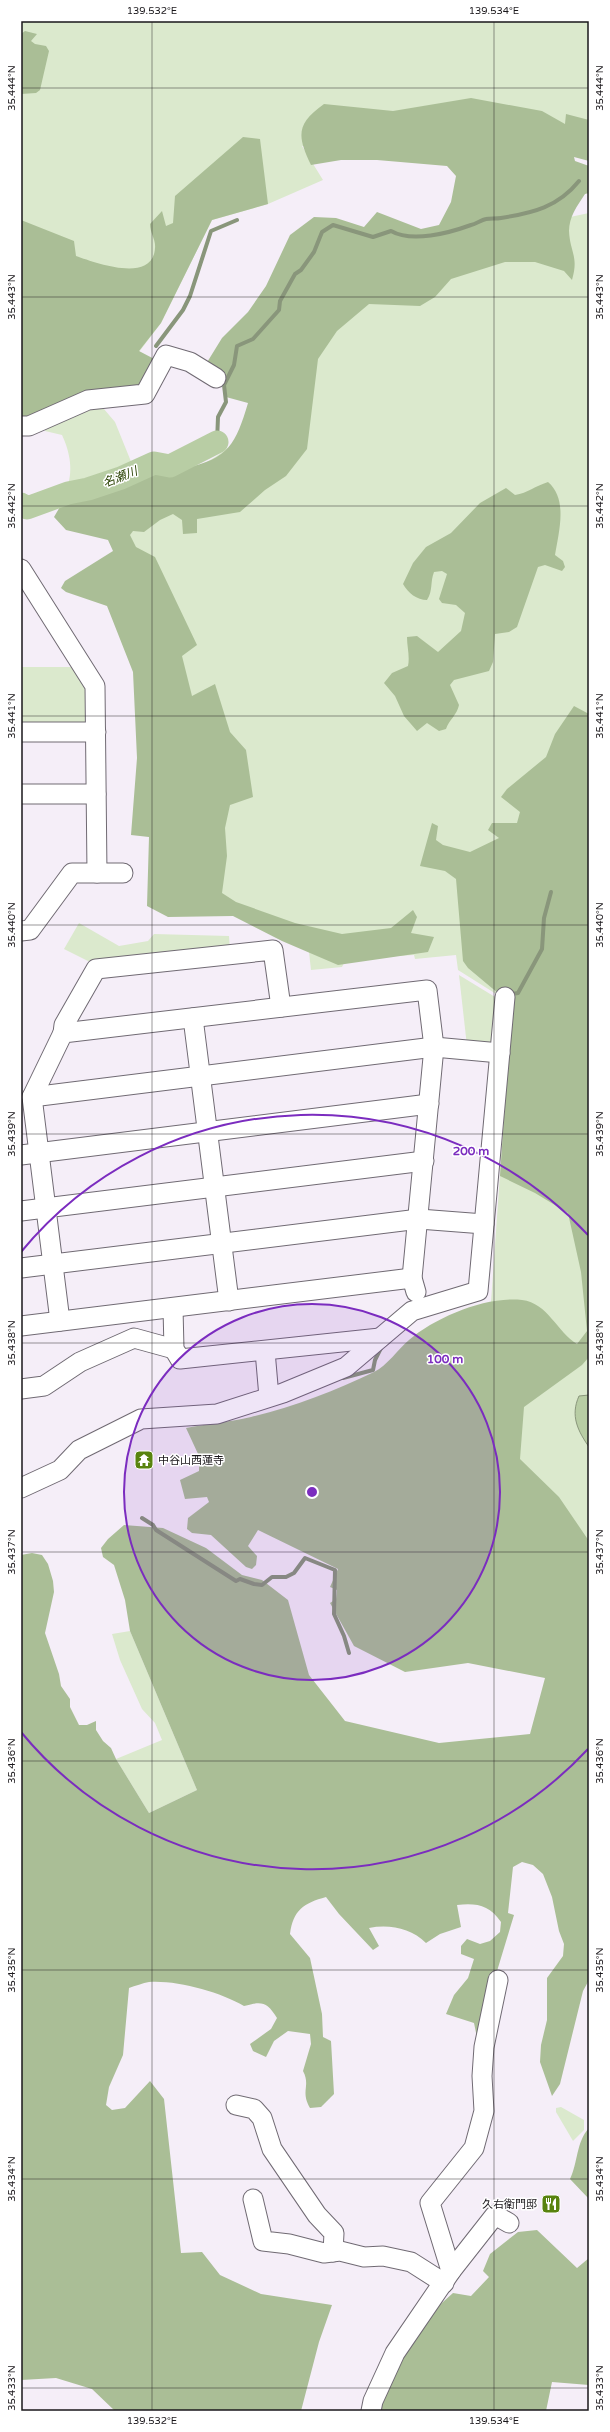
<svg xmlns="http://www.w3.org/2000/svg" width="610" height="2432" font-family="'Varela Round','Noto Sans JP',sans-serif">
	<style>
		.green { fill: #dbe9cd }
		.forest { fill: #aabe96 }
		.water { fill: #b8cda4; stroke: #89967b }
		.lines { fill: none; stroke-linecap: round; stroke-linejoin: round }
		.stream { stroke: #89967b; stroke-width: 4 }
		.river { stroke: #b8cda4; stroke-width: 23 }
		.minor-casing { stroke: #706a73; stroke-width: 21 }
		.minor { stroke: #fff; stroke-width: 19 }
		.ticks { fill: none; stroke: #1a171b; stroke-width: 1; stroke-opacity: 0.45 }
		.ring { fill: none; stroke: #7b2cbf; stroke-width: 2 }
		.labels { text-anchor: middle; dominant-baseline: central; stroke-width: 3; stroke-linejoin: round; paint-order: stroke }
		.poi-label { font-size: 11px; fill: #1a171b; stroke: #fff; text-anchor: start }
		.water-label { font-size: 12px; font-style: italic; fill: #2b4304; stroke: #fff }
		.centre { fill: #7b2cbf; stroke: #fff; stroke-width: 2 }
		.ring-label { font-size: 12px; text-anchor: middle; font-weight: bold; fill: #7b2cbf; stroke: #fff; stroke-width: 3; stroke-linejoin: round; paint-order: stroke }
		.neatline { fill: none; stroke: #1a171b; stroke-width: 1.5 }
		.ticks-label { font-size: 10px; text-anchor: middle; fill: #1a171b }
	</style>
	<rect width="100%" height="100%" fill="#f5eef8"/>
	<g class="green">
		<polygon points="21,21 589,21 589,150 302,146 323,180 268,204 212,220 161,323 139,352 21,422"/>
		<path d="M 589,213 L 589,1673 L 457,1390 L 491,1302 L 512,1004 L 458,970 L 456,955 L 415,959 L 414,955 L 346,959 L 342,967 L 311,970 L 308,943 L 231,909 L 162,908 L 130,595 L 124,497 C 155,484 218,465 237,438 C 248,422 255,369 259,348 L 513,229 Z"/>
		<path d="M 98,402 L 115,422 L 132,464 L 105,478 L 66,490 C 74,472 70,452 62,435 L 45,431 L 44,426 Z"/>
		<polygon points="21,667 73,667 86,689 89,722 83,727 21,727"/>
		<polygon points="79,923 119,946 148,941 154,934 229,936 230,951 96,965 64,949"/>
		<polygon points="459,975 500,1000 496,1047 467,1046"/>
		<polygon points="130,1631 197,1790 149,1813 116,1759 162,1740 155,1723 142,1709 120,1660 112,1634"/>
		<polygon points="561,2107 584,2120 584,2130 573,2141 556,2112 556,2108"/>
	</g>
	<g class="forest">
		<polygon points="25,31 37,34 31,41 35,44 46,46 49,51 40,90 36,93 21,94 21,34"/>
		<path d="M 471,98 L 542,111 L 565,124 L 566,114 L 589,120 L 589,161 L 574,157 L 575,161 L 589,166 L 589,193 L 585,194 C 577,206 569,217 569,231 C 570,252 579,257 572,280 L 564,271 L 535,262 L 505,262 L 451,279 L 435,297 L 420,306 L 369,304 L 337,331 L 318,359 L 307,449 L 286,476 L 265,490 L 240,512 L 197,519 L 197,533 L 183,534 L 182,520 L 173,514 L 160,520 L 144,532 L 133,531 L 130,535 L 136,547 L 155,557 L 197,645 L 182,656 L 192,696 L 215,684 L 230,732 L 246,750 L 253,797 L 230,805 L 225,828 L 227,856 L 222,893 L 236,902 L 295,923 L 342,934 L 391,928 L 413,910 L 417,917 L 411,933 L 434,937 L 428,952 L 338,965 L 282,941 L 233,916 L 168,917 L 147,906 L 149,837 L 131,835 L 137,758 L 133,672 L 107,606 L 66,592 L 61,588 L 65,581 L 113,551 L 108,540 L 66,530 L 54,517 L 61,505 C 92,494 123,479 155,471 C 165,468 176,470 185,468 C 229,459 236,443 248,403 L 226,397 L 220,377 L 206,364 L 222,338 L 248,312 L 266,286 L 290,235 L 314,217 L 336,218 L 364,227 L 377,212 L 421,229 L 439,225 L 451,202 L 456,176 L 447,166 L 377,160 L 341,160 L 311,165 C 297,136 296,124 324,104 L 393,111 Z"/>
		<path d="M 243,137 L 260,139 L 268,204 L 212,220 L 161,323 L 139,351 L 158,361 L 141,392 L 21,419 L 21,220 L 74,241 L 76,256 C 96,263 153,284 155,248 C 156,240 150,233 150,224 L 162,211 L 166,226 L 173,223 L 175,196 Z"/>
		<path d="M 548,482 C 568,499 559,531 555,555 L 563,561 L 565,567 L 562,571 L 545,565 L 538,567 L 517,627 L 509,632 L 495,634 L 493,662 L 489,671 L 454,680 L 450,685 L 459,705 C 457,715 449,720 446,729 L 439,731 L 427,723 L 417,731 L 404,716 L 395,696 L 384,683 L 392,673 L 408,666 C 410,656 407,647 407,637 L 417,636 L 438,652 L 461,631 L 465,613 L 456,605 L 442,603 L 439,599 L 447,574 L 442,571 L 434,572 C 430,582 433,591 427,600 C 417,600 408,593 403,584 L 413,563 L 426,547 L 451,533 L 480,503 L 506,488 L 515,495 C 528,493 535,486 548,482 Z"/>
		<path d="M 574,706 L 589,714 L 589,1357 L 582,1365 L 524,1407 L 520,1459 L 559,1497 L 589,1541 L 589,1980 L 583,1991 L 560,2084 L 552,2096 L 540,2062 L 541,2045 L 547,2020 L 547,1978 L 563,1956 L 564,1944 L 559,1931 L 552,1897 L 543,1874 L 533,1865 L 522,1862 L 513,1867 L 508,1913 L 514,1915 L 494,1981 L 479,2047 L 474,2023 L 446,2014 L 454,1995 L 468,1978 L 474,1959 L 461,1954 L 461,1946 L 467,1939 L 480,1944 L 490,1941 L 500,1932 L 501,1922 C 489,1905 477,1903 457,1905 L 461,1927 L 440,1934 L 426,1943 C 411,1928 389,1924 369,1928 L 379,1946 L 373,1950 L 339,1914 L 326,1897 C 304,1903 293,1910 290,1934 L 310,1958 L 322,2014 L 323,2037 L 331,2041 L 334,2094 L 321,2107 L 310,2108 C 300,2091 311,2086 303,2071 L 311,2044 L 310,2034 L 288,2031 L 274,2041 L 266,2057 L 253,2051 L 250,2044 L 271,2029 L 277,2018 C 267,2002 262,2001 244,2006 C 220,1992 177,1980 149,1982 C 143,1983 135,1986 129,1988 L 123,2055 L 109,2087 L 106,2105 L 112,2110 L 125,2108 L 150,2081 L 164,2099 L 181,2253 L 202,2252 L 220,2275 L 261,2294 L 332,2305 L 319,2342 L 301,2411 L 115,2411 L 92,2389 L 56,2378 L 21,2380 L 21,1555 L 32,1553 L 42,1555 L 48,1564 L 53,1581 L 54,1592 L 45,1633 L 59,1674 L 61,1686 L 70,1699 L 70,1707 L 79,1725 L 87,1725 L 96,1721 L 96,1730 L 103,1741 L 111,1748 L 116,1759 L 149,1813 L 197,1790 L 130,1631 L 125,1600 L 114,1565 L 103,1557 L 101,1548 L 108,1539 L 124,1525 L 163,1528 L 206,1548 L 242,1575 L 262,1580 L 288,1600 L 309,1675 L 345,1721 L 439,1743 L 530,1734 L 545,1678 L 468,1663 L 405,1672 L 354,1646 L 330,1603 L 336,1599 L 337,1590 L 330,1587 L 338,1569 L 258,1530 L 248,1546 L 257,1556 L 256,1565 L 252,1569 L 246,1567 L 211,1535 L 192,1533 L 187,1529 L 188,1518 L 209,1502 L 207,1497 L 185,1499 L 180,1480 L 199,1471 L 199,1456 L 186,1428 C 207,1424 230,1422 251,1417 C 293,1407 335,1391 374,1372 C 387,1366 398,1349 409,1340 C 436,1317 486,1296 522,1300 C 548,1303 557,1332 577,1344 L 587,1331 L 581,1272 L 568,1213 L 535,1193 L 500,1176 L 507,1074 L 505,999 L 468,968 L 463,961 L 456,879 L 445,871 L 420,866 L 432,823 L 438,826 L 436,840 L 443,845 L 470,852 L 499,838 L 488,830 L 492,823 L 517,823 L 520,812 L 501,797 L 507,789 L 546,757 L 555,734 Z"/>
		<path d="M 589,2128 L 589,2199 L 570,2179 C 578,2163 576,2142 589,2128 Z"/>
		<polygon points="537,2230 577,2268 589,2258 589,2385 552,2382 546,2411 378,2411 401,2355 434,2310 453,2293 471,2296 489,2277 483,2271 490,2254 518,2232"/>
	</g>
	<path class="water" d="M 589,1395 L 589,1447 C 578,1431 570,1416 579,1396 Z"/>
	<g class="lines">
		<g class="stream">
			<polyline points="156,346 183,310 190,296 211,231 237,220"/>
			<path d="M 217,442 L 218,417 L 226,402 L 224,385 L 234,365 L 237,346 L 253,339 L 279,310 L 280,301 L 295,274 L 301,270 L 314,252 L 322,232 L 333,225 L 373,237 L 391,231 C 412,243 449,233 471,225 C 476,224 481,220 486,219 C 490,218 496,219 501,218 C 533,213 558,207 579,181"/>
			<polyline points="511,998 512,994 518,993 542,949 544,918 551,892"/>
			<polyline points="343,1378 373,1370 375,1360 381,1348"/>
			<polyline points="142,1518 153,1525 156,1530 236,1581 240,1579 254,1584 262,1585 272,1577 286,1577 294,1573 305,1558 335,1570 334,1614 344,1636 349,1653"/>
		</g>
		<polyline class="river" points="21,504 27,508 68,493 88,489 121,478 154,463 170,466 217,442"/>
		<g class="minor-casing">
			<g id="minor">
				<polyline points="21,426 29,426 88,400 145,394 166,355 190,362 216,378"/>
				<polyline points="21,569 95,686 97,873"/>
				<polyline points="21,732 96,732"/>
				<polyline points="21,794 96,794"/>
				<polyline points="21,931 30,930 72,873 123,873"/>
				<polyline points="193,1018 229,1301"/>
				<polyline points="63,1033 64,1025 96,969 273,950 281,1007"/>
				<polyline points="32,1097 434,1047 500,1053"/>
				<polyline points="21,1155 429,1104"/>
				<polyline points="21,1211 424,1161"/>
				<polyline points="21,1268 419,1219 484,1224"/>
				<polyline points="173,1308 174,1349 180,1359 380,1338"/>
				<polyline points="60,1321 32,1097 63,1033 427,990 434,1047 412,1278 416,1292"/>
				<polyline points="21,1326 412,1278"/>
				<polyline points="265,1351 269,1397"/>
				<polyline points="21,1389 44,1386 80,1362 134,1338 174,1349"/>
				<polyline points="21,1488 60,1470 79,1450 141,1419 217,1414 283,1393 346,1367 412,1311 478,1291 505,997"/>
				<polyline points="236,2105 254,2109 262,2118 272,2149 317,2215 334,2233 333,2252"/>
				<polyline points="253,2199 263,2241 289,2244 324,2253 340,2251 364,2257 383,2256 411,2262 444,2283"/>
				<polyline points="451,2271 430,2203 474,2148 484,2111 482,2076 484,2047 498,1980"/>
				<polyline points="371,2411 373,2401 395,2353 451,2271 495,2215 509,2223"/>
			</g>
		</g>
		<use href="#minor" class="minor"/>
	</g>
	<path class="ticks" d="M 152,21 L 152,2411M 494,21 L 494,2411M 21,88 L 589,88M 21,297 L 589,297M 21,506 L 589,506M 21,716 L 589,716M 21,925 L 589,925M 21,1134 L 589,1134M 21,1343 L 589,1343M 21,1552 L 589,1552M 21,1761 L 589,1761M 21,1970 L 589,1970M 21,2179 L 589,2179M 21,2388 L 589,2388"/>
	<circle cx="312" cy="1492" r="188" fill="#7b2cbf" fill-opacity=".12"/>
	<g class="ring">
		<circle cx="312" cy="1492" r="188"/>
		<path d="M588 1749A377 377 0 0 1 21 1732M21 1252A377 377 0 0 1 588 1235"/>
	</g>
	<defs>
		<g id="temple-square" transform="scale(1)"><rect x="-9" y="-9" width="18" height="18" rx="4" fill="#58830e" stroke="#fff"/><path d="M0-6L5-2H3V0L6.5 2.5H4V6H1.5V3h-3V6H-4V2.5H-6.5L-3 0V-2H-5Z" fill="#fff"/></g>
		<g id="restaurant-square" transform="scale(1)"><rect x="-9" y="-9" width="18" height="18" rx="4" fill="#58830e" stroke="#fff"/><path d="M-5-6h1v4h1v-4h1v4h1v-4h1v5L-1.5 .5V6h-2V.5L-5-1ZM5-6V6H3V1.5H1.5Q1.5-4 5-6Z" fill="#fff"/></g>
	</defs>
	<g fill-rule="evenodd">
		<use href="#temple-square" x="144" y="1460"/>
		<use href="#restaurant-square" x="551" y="2204"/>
	</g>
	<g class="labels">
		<g class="poi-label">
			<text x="158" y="1460">中谷山西蓮寺</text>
			<text x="537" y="2204" text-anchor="end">久右衛門邸</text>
		</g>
		<g class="water-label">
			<text transform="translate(120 477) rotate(-21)">名瀬川</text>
		</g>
	</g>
	<circle cx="312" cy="1492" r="6" class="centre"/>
	<g class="ring-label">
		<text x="471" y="1155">200 m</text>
		<text x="445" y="1363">100 m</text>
	</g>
	<rect width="610" height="2432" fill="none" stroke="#ffffff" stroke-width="44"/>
	<rect x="22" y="22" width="566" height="2388" class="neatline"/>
	<g class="ticks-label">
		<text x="152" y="14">139.532°E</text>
		<text x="494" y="14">139.534°E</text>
		<text transform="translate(11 88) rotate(-90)" y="4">35.444°N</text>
		<text transform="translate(599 88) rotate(-90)" y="4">35.444°N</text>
		<text transform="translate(11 297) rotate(-90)" y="4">35.443°N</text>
		<text transform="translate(599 297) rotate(-90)" y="4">35.443°N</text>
		<text transform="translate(11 506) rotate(-90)" y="4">35.442°N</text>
		<text transform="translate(599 506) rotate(-90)" y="4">35.442°N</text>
		<text transform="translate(11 716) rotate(-90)" y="4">35.441°N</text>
		<text transform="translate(599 716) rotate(-90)" y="4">35.441°N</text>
		<text transform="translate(11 925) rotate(-90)" y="4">35.440°N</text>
		<text transform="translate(599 925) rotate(-90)" y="4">35.440°N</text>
		<text transform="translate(11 1134) rotate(-90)" y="4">35.439°N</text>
		<text transform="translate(599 1134) rotate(-90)" y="4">35.439°N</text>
		<text transform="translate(11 1343) rotate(-90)" y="4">35.438°N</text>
		<text transform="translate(599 1343) rotate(-90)" y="4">35.438°N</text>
		<text transform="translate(11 1552) rotate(-90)" y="4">35.437°N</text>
		<text transform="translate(599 1552) rotate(-90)" y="4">35.437°N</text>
		<text transform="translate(11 1761) rotate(-90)" y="4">35.436°N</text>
		<text transform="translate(599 1761) rotate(-90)" y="4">35.436°N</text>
		<text transform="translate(11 1970) rotate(-90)" y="4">35.435°N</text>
		<text transform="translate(599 1970) rotate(-90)" y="4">35.435°N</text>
		<text transform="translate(11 2179) rotate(-90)" y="4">35.434°N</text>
		<text transform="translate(599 2179) rotate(-90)" y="4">35.434°N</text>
		<text transform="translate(11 2388) rotate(-90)" y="4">35.433°N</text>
		<text transform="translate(599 2388) rotate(-90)" y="4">35.433°N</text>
		<text x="152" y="2424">139.532°E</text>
		<text x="494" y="2424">139.534°E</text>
	</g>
</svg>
